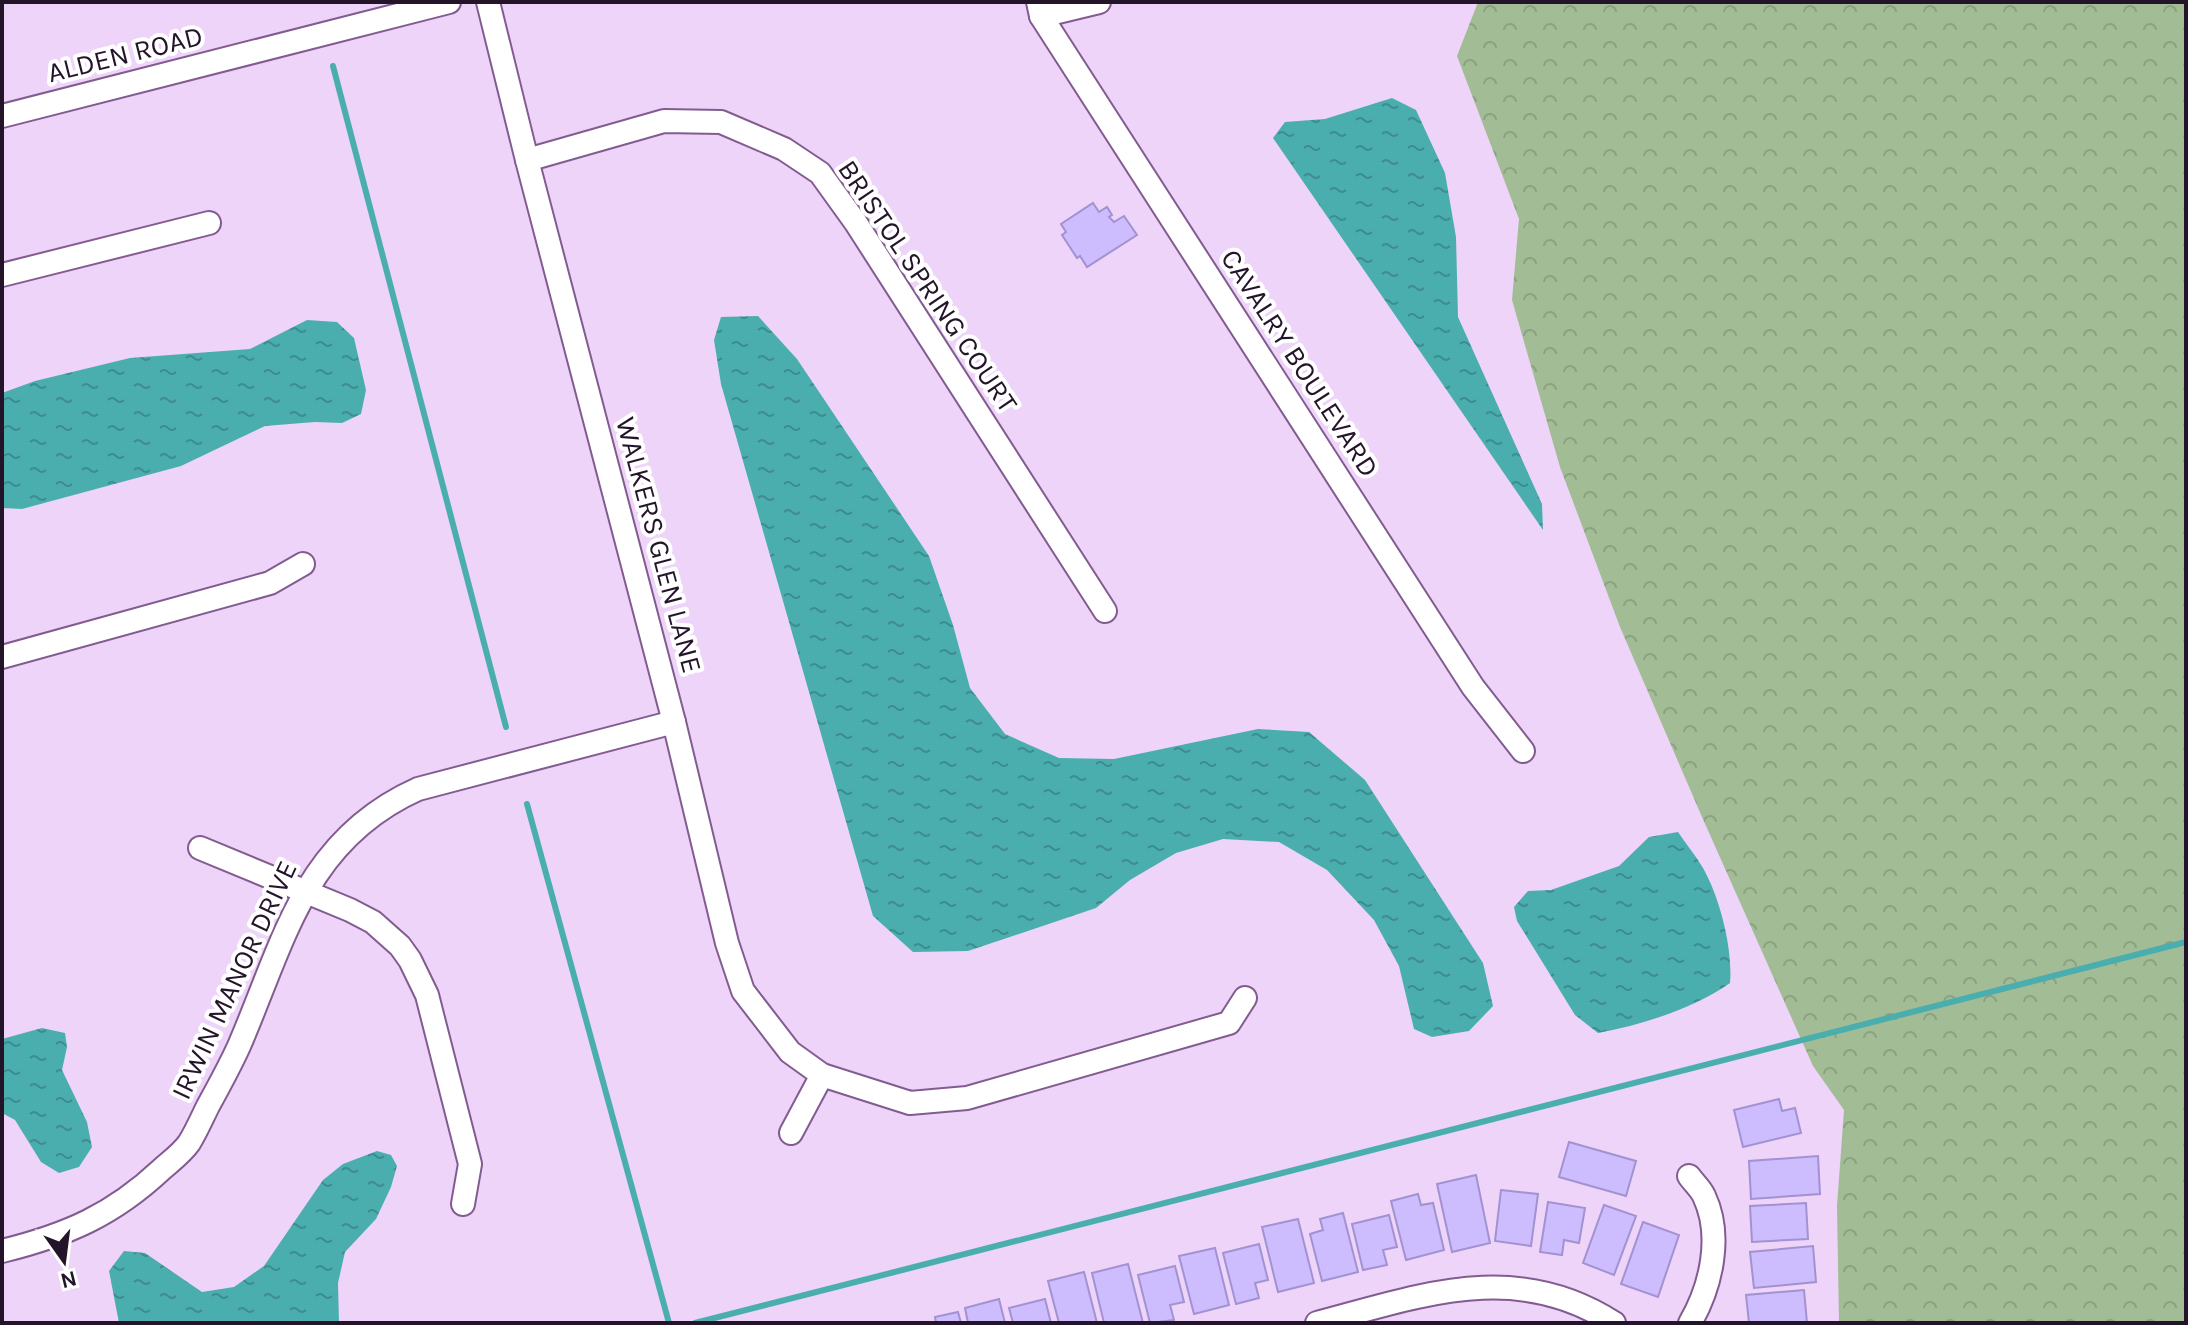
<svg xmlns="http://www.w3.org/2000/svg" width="2188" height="1325" font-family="Karla,sans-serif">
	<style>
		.forest { fill: url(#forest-crowns) }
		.water { fill: url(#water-ripples) }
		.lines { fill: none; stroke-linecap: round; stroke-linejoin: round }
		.stream { stroke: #4aaeaf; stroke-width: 6 }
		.building { fill: #cdbdff; stroke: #a292d1; stroke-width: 2 }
		.street-casing { stroke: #825c91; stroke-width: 26 }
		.street { stroke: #fff; stroke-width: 22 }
		.labels { text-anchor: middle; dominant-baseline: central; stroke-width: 8; stroke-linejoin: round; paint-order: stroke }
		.street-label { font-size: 28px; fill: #24142a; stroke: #fff }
	</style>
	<defs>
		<pattern id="forest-crowns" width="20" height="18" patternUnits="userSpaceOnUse" patternTransform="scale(2)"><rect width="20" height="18" fill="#a2bc96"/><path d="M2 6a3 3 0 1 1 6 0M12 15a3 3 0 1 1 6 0" fill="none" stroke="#8ba181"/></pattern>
		<pattern id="water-ripples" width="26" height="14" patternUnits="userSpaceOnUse" patternTransform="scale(2)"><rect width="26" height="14" fill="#4aaeaf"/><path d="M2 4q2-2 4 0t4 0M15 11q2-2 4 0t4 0" fill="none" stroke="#3d8c8f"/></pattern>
	</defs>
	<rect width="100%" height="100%" fill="#edd4f8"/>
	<polygon class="forest" points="1478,2 2186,2 2186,1323 1839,1323 1837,1206 1844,1110 1813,1066 1702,817 1620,627 1560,467 1512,300 1519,219 1457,56"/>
	<g class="water">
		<polygon points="1392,98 1416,110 1445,173 1456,237 1458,317 1542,504 1543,530 1273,138 1285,122 1325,119"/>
		<polygon points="758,316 797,359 929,556 953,625 970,688 1005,734 1059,758 1114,759 1258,729 1309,732 1365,780 1483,963 1493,1006 1469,1031 1432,1037 1414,1029 1399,966 1374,920 1327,870 1279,842 1223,839 1176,853 1130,880 1096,908 968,951 913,952 873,916 721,384 714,340 721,317"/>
		<polygon points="307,320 337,322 354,338 366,390 361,414 342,423 315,422 265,426 181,466 22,509 2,508 2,393 35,381 130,358 250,349"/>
		<path d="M 1678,832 C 1686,844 1696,856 1703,868 C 1720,898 1733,949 1730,983 C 1695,1008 1642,1025 1598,1033 L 1575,1015 L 1517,921 L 1514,907 L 1528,891 L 1551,890 L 1619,866 L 1649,837 Z"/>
		<polygon points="42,1028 65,1033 67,1047 62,1070 87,1122 92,1147 79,1167 59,1173 41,1162 15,1120 2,1113 2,1039"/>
		<polygon points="377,1151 391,1155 397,1166 391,1187 376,1219 345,1252 338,1283 339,1323 119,1323 109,1271 124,1251 145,1253 202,1292 234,1287 264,1266 323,1180 343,1164"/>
	</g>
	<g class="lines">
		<g class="stream">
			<polyline points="333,66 506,727"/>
			<polyline points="527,804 669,1323"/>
			<polyline points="695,1323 2186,942"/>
		</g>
	</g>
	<g class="building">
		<polygon points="1093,203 1099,212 1107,207 1112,215 1109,217 1114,222 1124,216 1137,235 1087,267 1080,256 1077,258 1062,235 1066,232 1061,224"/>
		<polygon points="1779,1099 1782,1111 1795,1108 1801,1133 1743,1147 1734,1110"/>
		<polygon points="1569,1142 1636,1161 1626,1196 1559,1177"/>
		<polygon points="1818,1156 1820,1194 1751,1199 1749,1161"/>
		<polygon points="1476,1175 1490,1243 1452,1252 1437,1184"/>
		<polygon points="1501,1190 1538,1194 1531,1246 1495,1241"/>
		<polygon points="1418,1194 1421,1205 1433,1203 1444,1250 1406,1260 1391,1201"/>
		<polygon points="1548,1202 1585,1208 1579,1243 1564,1240 1562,1255 1540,1252"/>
		<polygon points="1806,1203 1808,1239 1752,1242 1750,1206"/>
		<polygon points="1604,1205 1636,1216 1614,1275 1583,1263"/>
		<polygon points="1343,1213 1358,1272 1322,1281 1310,1234 1323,1230 1320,1219"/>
		<polygon points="1389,1215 1397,1247 1383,1250 1387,1265 1363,1270 1352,1224"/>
		<polygon points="1298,1219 1314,1283 1278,1292 1262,1227"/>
		<polygon points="1643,1222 1679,1235 1658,1297 1621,1284"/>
		<polygon points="1259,1244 1268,1280 1255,1283 1259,1298 1236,1304 1223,1253"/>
		<polygon points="1813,1246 1816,1282 1754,1288 1750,1252"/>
		<polygon points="1215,1248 1229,1305 1194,1314 1179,1256"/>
		<polygon points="1128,1264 1143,1323 1104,1323 1092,1273"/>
		<polygon points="1175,1266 1184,1302 1170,1305 1174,1320 1150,1323 1138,1275"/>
		<polygon points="1084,1272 1097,1323 1059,1323 1048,1281"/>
		<polygon points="1804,1290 1807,1323 1749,1323 1746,1295"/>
		<polygon points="999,1299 1005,1323 968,1323 965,1308"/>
		<polygon points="1045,1299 1051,1323 1013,1323 1009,1308"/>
		<polygon points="958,1312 961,1323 936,1323 935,1317"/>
	</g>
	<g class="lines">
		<g class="street-casing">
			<g id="street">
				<polyline points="488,2 527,160 674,722 727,943 743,991 790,1052 822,1075 910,1103 967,1098 1229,1023 1245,998"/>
				<polyline points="1038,2 1041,16 1473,687 1523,751"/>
				<polyline points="1041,16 1099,2"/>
				<polyline points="2,116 449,2"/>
				<polyline points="527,160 664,121 721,122 784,149 820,173 856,223 1105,611"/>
				<polyline points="2,275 209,223"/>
				<polyline points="2,657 270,583 303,564"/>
				<polyline points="200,848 350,910 373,922 400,946 410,960 427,995 470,1164 463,1204"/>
				<polyline points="791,1133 822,1075"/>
				<path d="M 1689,1176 C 1694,1183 1701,1189 1704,1196 C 1723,1236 1711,1287 1690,1323"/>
				<path d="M 2,1251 C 67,1235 113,1215 162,1169 C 171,1161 182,1153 189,1143 C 196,1132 202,1118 208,1106 C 219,1086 230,1066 239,1046 C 284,942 304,840 418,789 L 674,722"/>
				<path d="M 1317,1323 C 1420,1296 1515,1259 1614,1323"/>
			</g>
		</g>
		<use href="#street" class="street"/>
	</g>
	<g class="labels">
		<g class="street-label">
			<text transform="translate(125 54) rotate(-14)">ALDEN ROAD</text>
			<text transform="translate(928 286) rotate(56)">BRISTOL SPRING COURT</text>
			<text transform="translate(1300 363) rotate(57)">CAVALRY BOULEVARD</text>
			<text transform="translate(659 545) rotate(75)">WALKERS GLEN LANE</text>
			<text transform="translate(234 980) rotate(-65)">IRWIN MANOR DRIVE</text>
		</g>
	</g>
	<rect width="2188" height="1325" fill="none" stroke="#24142a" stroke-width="8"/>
	<g transform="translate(64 1261) rotate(166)" stroke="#ffffff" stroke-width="6" paint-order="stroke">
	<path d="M0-6L14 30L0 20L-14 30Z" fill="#24142a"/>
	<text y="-12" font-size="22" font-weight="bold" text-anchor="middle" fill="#24142a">N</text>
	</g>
</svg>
